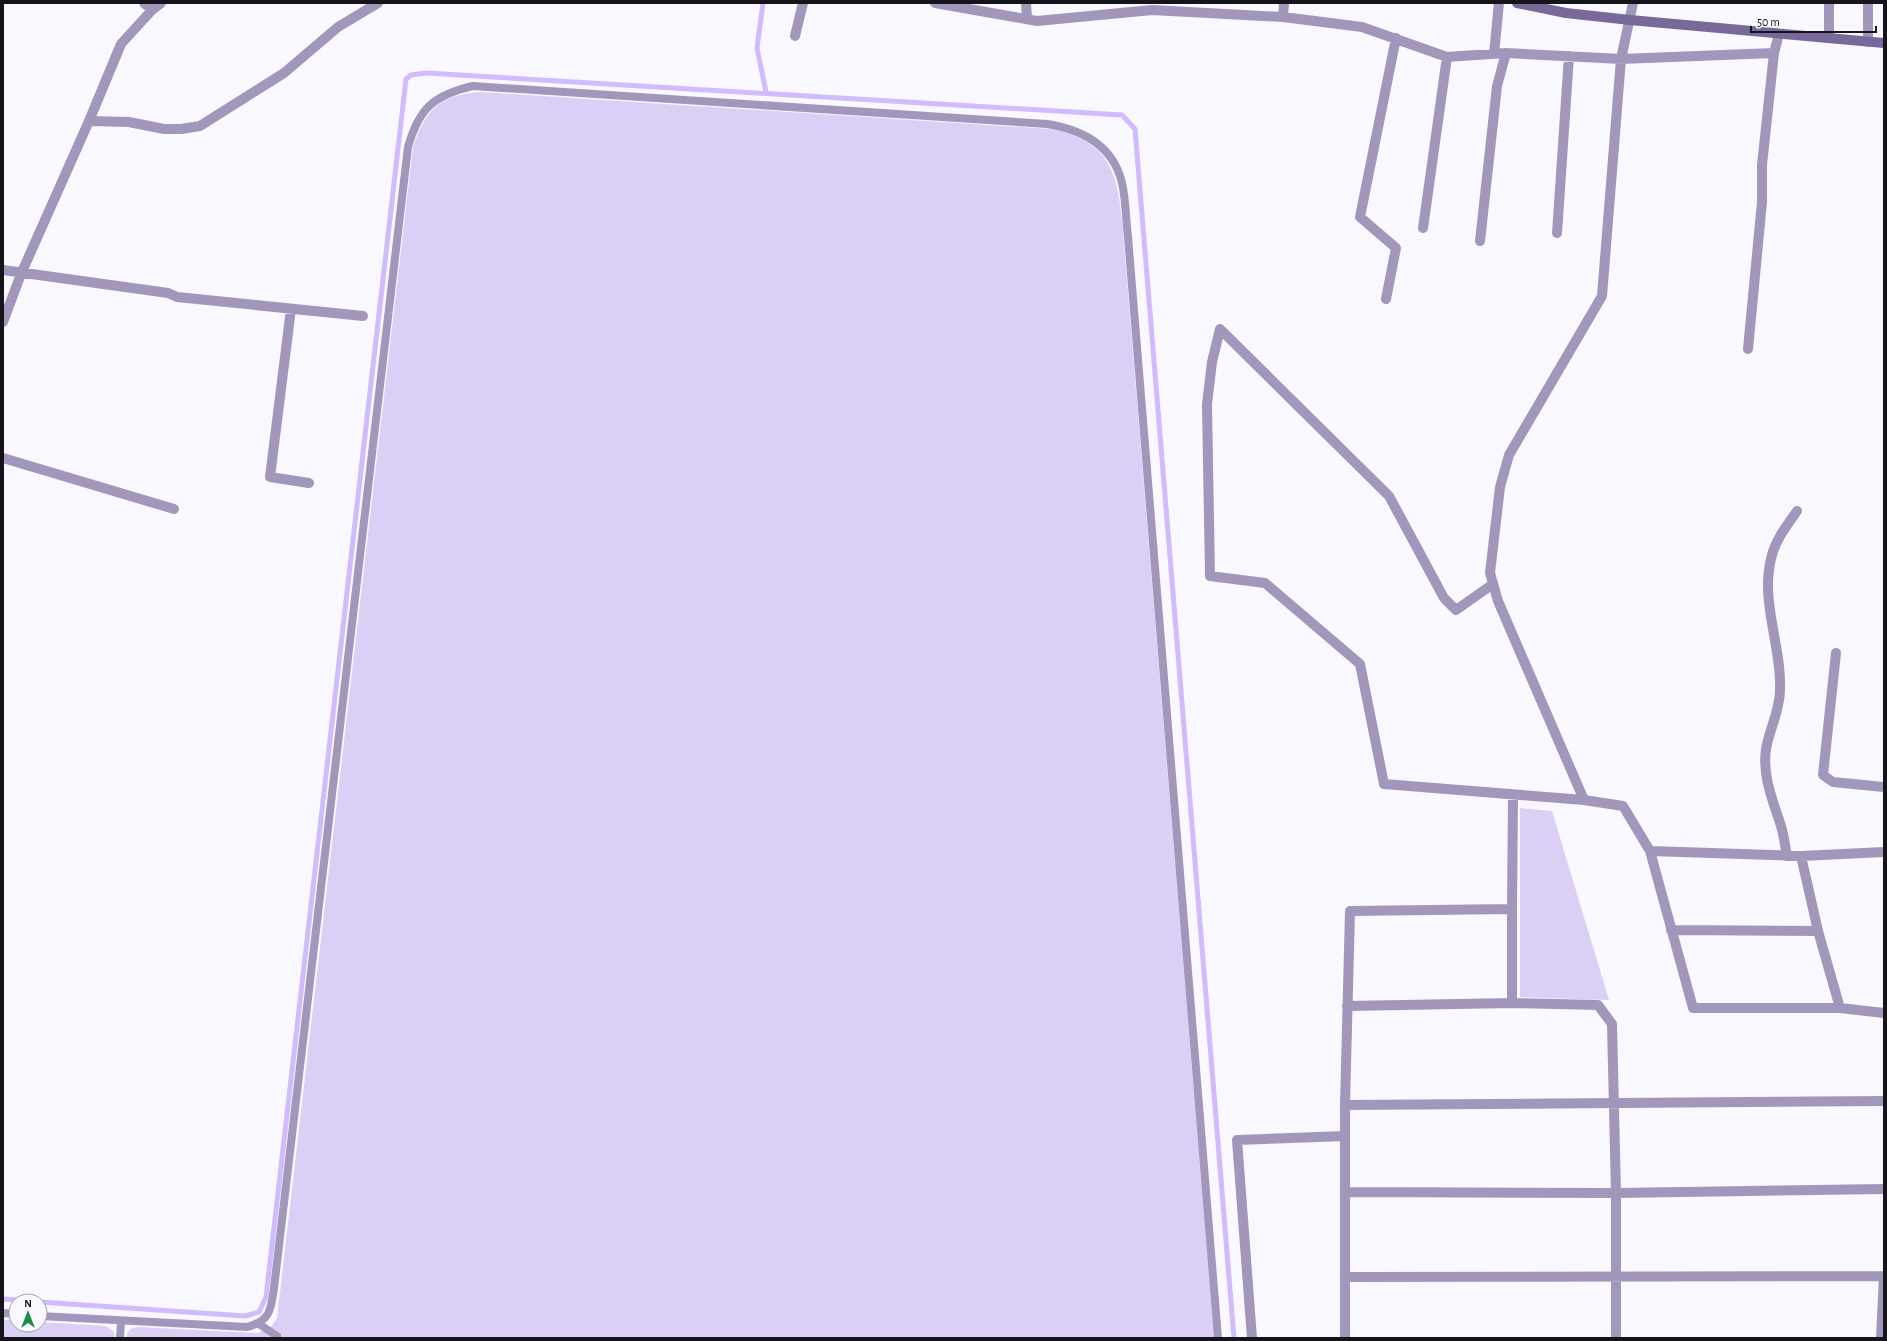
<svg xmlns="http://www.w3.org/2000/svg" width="1887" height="1341" font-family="'Alegreya Sans',sans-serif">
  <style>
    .green { fill: #dccff6 }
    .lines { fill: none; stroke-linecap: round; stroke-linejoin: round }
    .stream { stroke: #d1bbfc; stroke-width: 5 }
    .lane { stroke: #a297ba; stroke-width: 8 }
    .street { stroke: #a297ba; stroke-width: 10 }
    .secondary { stroke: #79689a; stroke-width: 10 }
  </style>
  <rect width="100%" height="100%" fill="#faf8ff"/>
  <path class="green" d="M480 92 1050 129C1105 139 1117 167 1122 219L1214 1338H126C128 1330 130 1328 139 1327L258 1333 271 1327 277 1318 413 147C426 109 440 95 480 92Z
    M1520 808 1552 811 1609 1000 1520 997Z
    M3 1320H16V1325H40V1322L106 1326 114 1332 115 1338H3Z"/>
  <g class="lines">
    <path class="stream" d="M763 3 757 48 766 92
      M3 1299 31 1301
      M40 1302 245 1316 259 1312 266 1297 406 79 411 75 426 73 1122 115 1135 129 1234 1338"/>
    <path class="lane" d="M3 1313 16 1314
      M40 1316 247 1327C270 1321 271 1310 274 1288L408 147C419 108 434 95 473 86L1047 124C1085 130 1116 148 1123 188 1126 204 1126 221 1128 237L1218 1338
      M259 1324 277 1336
      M120 1338 121 1321"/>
    <path class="street" d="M144 3 152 10
      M935 3 1037 21 1152 10 1283 17 1362 27 1447 57 1506 53 1621 59 1774 53
      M1026 3 1027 19
      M1283 17 1284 3
      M795 36 803 3
      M1829 38V3
      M1868 42V3
      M1494 54 1499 3
      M89 121 129 122 164 129H181L200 126 284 73 338 27 378 3
      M1423 228 1447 57
      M1557 233 1569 56
      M1480 241 1497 86 1506 53
      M3 270 168 293 177 297 363 316
      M1386 299 1396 248 1360 217 1396 38
      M291 309 270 477 309 483
      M3 322 21 274 89 121 121 44 152 10 161 3
      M1220 329 1212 362 1207 404 1210 576 1265 583 1360 664 1384 784 1584 800 1623 806 1650 851 1693 1008H1840L1884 1013
      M1220 329 1389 496 1444 598 1456 610 1493 584
      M1748 349 1762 202V165L1774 53 1779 34
      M3 458 174 509
      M1836 653 1823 775 1833 782 1884 787
      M1584 800 1498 601 1490 573 1500 487 1509 455 1602 296 1621 59 1633 3
      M1650 851 1801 856 1884 852
      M1787 856C1785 846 1784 836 1781 826 1773 801 1762 776 1766 749 1769 730 1780 711 1780 690 1782 646 1759 600 1772 555 1776 539 1788 524 1797 511
      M1801 856 1818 931 1840 1008
      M1671 930 1818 931
      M1512 1003V909
      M1347 1006 1512 1003 1598 1005 1612 1024 1616 1193V1338
      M1345 1105 1884 1101
      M1346 1192 1616 1193 1884 1189
      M1346 1277 1884 1276
      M1252 1338 1237 1140 1345 1136
      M1345 1338V1105L1350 911 1512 909 1513 795
      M1881 1338 1884 1276"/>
    <path class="secondary" d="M1517 3 1566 13 1630 20 1884 43"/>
  </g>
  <rect width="1887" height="1341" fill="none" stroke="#16141b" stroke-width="8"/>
  <g transform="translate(28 1313)"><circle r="19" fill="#faf8ff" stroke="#9f9da4"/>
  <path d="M0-3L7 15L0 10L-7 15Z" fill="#1d8c44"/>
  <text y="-6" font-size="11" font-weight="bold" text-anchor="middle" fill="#16141b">N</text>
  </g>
  <path d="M1751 26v6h125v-6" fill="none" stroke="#16141b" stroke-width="2"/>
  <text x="1757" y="26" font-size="12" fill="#16141b" stroke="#faf8ff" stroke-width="3" paint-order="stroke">50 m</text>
</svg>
